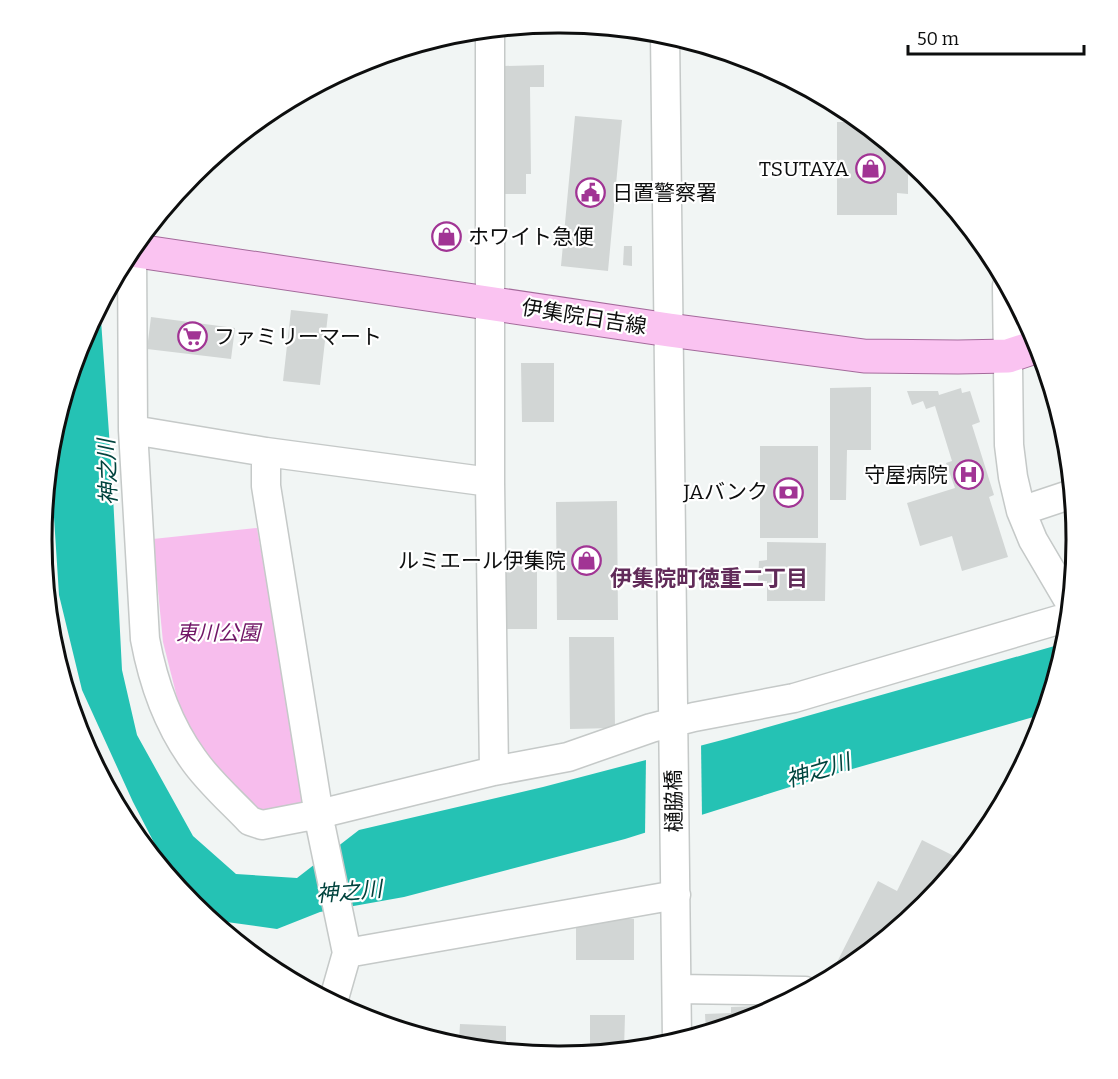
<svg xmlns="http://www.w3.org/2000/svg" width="1118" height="1079" font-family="Bitter,'Noto Sans JP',serif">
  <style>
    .green { fill: #f7bded }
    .water { fill: #25c2b4 }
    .pier { fill: #f1f5f4 }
    .building { fill: #d2d6d5 }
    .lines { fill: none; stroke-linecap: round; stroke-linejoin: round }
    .minor-casing { stroke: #c5c9c8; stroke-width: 31 }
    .major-casing { stroke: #a46a9b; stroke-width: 35 }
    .minor { stroke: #fff; stroke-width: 28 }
    .major { stroke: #fac3f1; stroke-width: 33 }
    .labels { text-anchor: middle; stroke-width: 4.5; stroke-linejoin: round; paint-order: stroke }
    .poi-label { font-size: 21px; fill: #0d0e0e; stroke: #fff; text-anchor: end }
    .street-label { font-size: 21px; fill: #0d0e0e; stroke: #fff }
    .park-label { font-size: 21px; font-style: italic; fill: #701566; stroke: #fff }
    .water-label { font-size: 22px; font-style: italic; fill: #00433d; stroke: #fff }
    .neighbourhood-label { font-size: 22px; font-weight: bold; fill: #612b59; stroke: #fff }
    .rim { fill: none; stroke: #0d0e0e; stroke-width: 3 }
  </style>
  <rect width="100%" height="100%" fill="#f1f5f4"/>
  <path class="green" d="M257 528 306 809 256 813 185 729 163 642 153 539Z"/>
  <path class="water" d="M100 306 112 476 122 670 137 735 193 836 236 874 297 878 359 830 543 787 726 739 1065 643 1044 714 793 786 625 839 404 897 320 912 277 929 212 920 193 905 175 883 133 802 82 690 59 595 50 455 52 438 81 341Z"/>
  <path class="pier" d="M701 742 702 818 645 836 646 757Z"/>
  <path class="building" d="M544 65V87H530L531 174H526V194H504L503 66Z
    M575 116 622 120 608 271 561 266Z
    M837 122H861L908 161V194L897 193V215H837Z
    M624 246H632V266L623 265Z
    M291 310 328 314 320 385 283 381Z
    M151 317 235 328 231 359 147 349Z
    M521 363H554V422H522Z
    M871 387V450H847L846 500H830V388Z
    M961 388 962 393 970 391 980 422 972 425 994 495 989 497 1008 557 962 571 952 536 920 546 907 503 955 488 946 463 952 461 935 406 926 409 923 401 912 405 907 391H938L939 395Z
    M1057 407 1062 425 1058 426 1052 409Z
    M760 446H818V538H760Z
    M617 501 618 620H557L556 502Z
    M767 542 826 543 825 601H767V581H758L759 561 767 560Z
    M504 565H537V629H505Z
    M569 637H614L615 728 570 729Z
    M922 840 956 857 962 846 970 850 924 905 846 970 829 978 878 881 897 891Z
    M576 919H634V960H576Z
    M758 1006V1016L757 1017 706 1033 705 1014 731 1013V1007Z
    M590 1015H625L624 1050 590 1053Z
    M460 1024 506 1026V1051L458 1046 446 1043 450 1042 451 1039 459 1040Z"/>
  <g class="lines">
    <defs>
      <path id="minor" d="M490 29V482L494 771
        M665 34 677 1041
        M132 249 133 430 145 639C153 682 167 723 193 759 208 781 231 801 250 821L262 825 319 814 494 771 568 757 651 728 694 717 794 698 1058 620 1068 619
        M1007 286 1009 445 1013 477 1021 511 1033 540 1070 603
        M133 430 266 452 490 482
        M266 452V486L321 828 347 953 333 1002
        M1021 511 1072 494
        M347 953 676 895
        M677 989 805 991"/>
      <path id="major" d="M131 250 669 330 864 356 958 357 1008 356 1038 346"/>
    </defs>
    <use href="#minor" class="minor-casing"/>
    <use href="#major" class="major-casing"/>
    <use href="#minor" class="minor"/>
    <use href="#major" class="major"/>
  </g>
  <defs>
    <symbol id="shop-ring" viewBox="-11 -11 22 22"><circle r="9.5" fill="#fff" stroke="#a13494" stroke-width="1.5"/><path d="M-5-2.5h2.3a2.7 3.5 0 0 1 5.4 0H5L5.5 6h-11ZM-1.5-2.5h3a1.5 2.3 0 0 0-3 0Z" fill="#a13494"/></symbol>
    <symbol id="civic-ring" viewBox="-11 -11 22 22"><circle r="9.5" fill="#fff" stroke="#a13494" stroke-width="1.5"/><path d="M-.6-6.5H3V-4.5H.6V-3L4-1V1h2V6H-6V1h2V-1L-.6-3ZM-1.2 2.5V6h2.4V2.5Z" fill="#a13494"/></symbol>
    <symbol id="supermarket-ring" viewBox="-11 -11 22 22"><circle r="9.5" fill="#fff" stroke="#a13494" stroke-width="1.5"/><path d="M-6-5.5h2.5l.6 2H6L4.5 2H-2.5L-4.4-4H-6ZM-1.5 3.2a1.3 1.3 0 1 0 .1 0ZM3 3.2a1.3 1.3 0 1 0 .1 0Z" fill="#a13494"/></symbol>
    <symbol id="hospital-ring" viewBox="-11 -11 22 22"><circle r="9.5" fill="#fff" stroke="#a13494" stroke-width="1.5"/><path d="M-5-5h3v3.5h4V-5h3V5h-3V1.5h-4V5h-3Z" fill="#a13494"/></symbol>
    <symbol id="bank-ring" viewBox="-11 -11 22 22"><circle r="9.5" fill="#fff" stroke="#a13494" stroke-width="1.5"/><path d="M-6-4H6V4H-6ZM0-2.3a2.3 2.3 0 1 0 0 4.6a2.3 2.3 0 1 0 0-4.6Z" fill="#a13494"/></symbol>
  </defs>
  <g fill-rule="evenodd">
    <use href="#shop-ring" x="854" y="152" width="33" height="33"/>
    <use href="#civic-ring" x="574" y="176" width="33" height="33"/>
    <use href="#shop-ring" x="430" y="220" width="33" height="33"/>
    <use href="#supermarket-ring" x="176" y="320" width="33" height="33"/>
    <use href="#hospital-ring" x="952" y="458" width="33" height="33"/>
    <use href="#bank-ring" x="772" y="476" width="33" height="33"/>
    <use href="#shop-ring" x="570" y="544" width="33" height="33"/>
  </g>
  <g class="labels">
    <g class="poi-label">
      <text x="849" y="176">TSUTAYA</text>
      <text x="612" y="200" text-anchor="start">日置警察署</text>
      <text x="468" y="244" text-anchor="start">ホワイト急便</text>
      <text x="214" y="344" text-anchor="start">ファミリーマート</text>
      <text x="948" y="482">守屋病院</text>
      <text x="768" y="499">JAバンク</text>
      <text x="566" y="568">ルミエール伊集院</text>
    </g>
    <g class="street-label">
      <text transform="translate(584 317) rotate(9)" y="7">伊集院日吉線</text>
      <text transform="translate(674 801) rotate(-91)" y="7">樋脇橋</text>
    </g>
    <g class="park-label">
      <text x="218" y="640">東川公園</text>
    </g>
    <g class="water-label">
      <text transform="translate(107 472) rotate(-92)" y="8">神之川</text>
      <text transform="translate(818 770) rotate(-17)" y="8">神之川</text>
      <text transform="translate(349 891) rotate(-5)" y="8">神之川</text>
    </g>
    <g class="neighbourhood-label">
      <text x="709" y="586">伊集院町徳重二丁目</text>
    </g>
  </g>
  <path d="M0 0H1118V1079H0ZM558 33H560A506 506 0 0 1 1066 539V540A506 506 0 0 1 560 1046H558A506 506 0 0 1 52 540V539A506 506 0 0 1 558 33Z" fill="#fff" fill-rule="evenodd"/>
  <path class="rim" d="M558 33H560A506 506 0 0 1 1066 539V540A506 506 0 0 1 560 1046H558A506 506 0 0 1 52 540V539A506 506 0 0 1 558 33Z"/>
  <path d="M908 45v9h176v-9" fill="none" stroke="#0d0e0e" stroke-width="3"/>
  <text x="917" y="45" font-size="18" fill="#0d0e0e" stroke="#ffffff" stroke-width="4.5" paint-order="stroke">50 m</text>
</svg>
